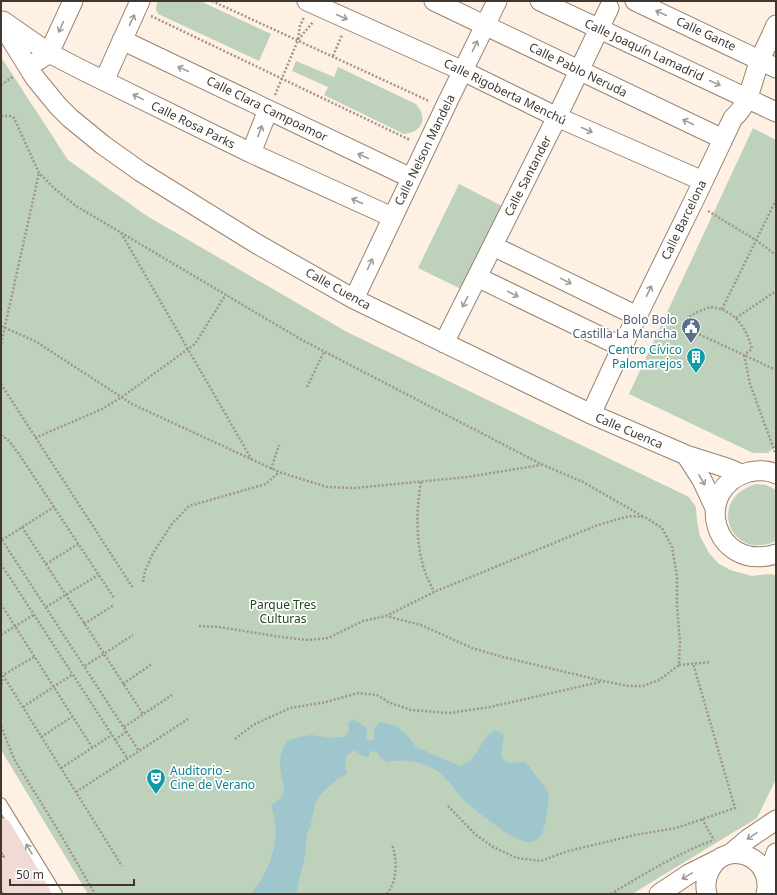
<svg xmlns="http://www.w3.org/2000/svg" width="777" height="895" font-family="'Noto Sans',sans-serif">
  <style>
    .green { fill: #bdd1bb }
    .water { fill: #9ec6cc }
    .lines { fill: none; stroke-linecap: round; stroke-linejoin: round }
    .service-casing { stroke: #998370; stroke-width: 12 }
    .minor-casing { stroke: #998370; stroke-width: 21 }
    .secondary-casing { stroke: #998370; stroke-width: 24 }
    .path { stroke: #a1958b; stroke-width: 2.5; stroke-dasharray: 2 2; stroke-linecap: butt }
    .service { stroke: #fff; stroke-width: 10 }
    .minor { stroke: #fff; stroke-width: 19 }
    .secondary { stroke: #f1d9d6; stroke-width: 22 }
    .oneway { stroke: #a09b97 }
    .labels { text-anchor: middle; stroke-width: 3.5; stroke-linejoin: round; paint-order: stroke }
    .street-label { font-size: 12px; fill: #40372f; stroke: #fff }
    .service-label { font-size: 12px; fill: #4e5e75; stroke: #fff; text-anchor: end }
    .culture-label { font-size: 12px; fill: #0d838f; stroke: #fff; text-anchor: end }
    .park-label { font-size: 12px; fill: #244621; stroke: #fff }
  </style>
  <rect width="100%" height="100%" fill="#fff0e4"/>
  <path class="green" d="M157 1H200L271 34 259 61 158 14 156 10Z
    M1 57 68 160 147 216 347 332 689 497 696 507 697 521 700 536 709 553 718 563 730 570 752 576 768 574 776 575V779L757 818 632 894H88L1 750Z
    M296 61 334 77 338 67 416 104C428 118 423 132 404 134L324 95 328 87 292 71Z
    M753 128 776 140V448L771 450 768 453H753L629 394Z
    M459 184 504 207 463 290 418 268Z
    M756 484 766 485 776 490V541C731 562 705 499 756 484Z"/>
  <path class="water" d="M353 719 367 728 366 740H374V728L380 722 396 726 407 735 416 747 460 766 471 760 488 735 495 730 504 735 501 754 505 762 511 763 525 762C530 766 532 771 536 776 541 783 547 787 549 797 549 801 547 807 547 812 545 823 544 843 528 842 516 840 507 834 498 827 486 819 475 810 464 800 456 792 449 780 440 773 426 762 404 758 387 762L378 755 377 752 370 751 369 757 362 756 355 750 346 756 345 765 347 774 338 778 321 794 315 804 310 827 307 833 305 856 296 894H251C272 868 282 837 271 805 293 792 281 785 280 766 280 757 282 749 287 741L299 737 312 735 331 738 344 737 349 731 348 723Z"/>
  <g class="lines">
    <defs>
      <path id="service" d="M1 803 57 894"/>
      <path id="minor" d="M307 1 463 71 557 117 703 181
        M434 1 723 139
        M540 1 776 112
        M635 1 776 68
        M3 21 49 53 84 71 251 153 392 217
        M1 23 35 78 58 106 70 118 103 145 141 172 257 244 354 299 591 414 686 455 727 468 741 474
        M122 40 411 178
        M39 60 49 53 73 1
        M104 81 140 1
        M251 153 268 110
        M493 246 637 316
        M477 277 622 347
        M354 299 448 101 497 1
        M444 343 557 117 609 8
        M591 414 622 347 698 192 733 118C750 104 752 80 760 60 765 48 771 37 776 25
        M686 455 702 480 715 508
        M776 474C769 470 757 470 749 472 691 488 713 573 776 554
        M730 854 748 839 776 820
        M768 885 773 862 776 853
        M659 894 689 874 717 860
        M707 894C705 886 706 877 710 870 727 837 775 858 766 894"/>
      <path id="secondary" d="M1 829 40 894
        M1 868 17 894"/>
    </defs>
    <use href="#service" class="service-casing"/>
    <use href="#minor" class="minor-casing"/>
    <use href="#secondary" class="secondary-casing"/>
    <path class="path" d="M212 1 429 101
      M151 16 410 140
      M298 39 300 26 304 17
      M333 56 342 35
      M1 85 14 76
      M275 95 298 40 313 22
      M1 116H10L14 118 39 173 56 190 76 206 302 340 541 464 583 482 644 517
      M708 211 756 240 776 255
      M121 233 252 460
      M711 307C735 310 746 327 752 349L744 355 683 327C688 314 699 311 711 307Z
      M722 309 776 200
      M736 318 776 291
      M1 326 35 341 132 404 279 472 327 487 355 488 467 477 541 465
      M1 344 39 173
      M1 384 133 588
      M307 387 324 352
      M1 435 9 441 19 454 114 598
      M35 438 102 409 122 397 195 344 226 294
      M775 452 750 384 744 355 776 370
      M271 469 279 445
      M421 482C416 509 416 539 423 566 426 575 430 584 434 592
      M22 527 143 714
      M2 540 139 751
      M2 540 54 507
      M1 564 127 758
      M46 564 78 544
      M143 582 145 571 153 553 172 524 189 506 266 484 279 472
      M1 604 92 747
      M46 607 98 575
      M84 624 114 605
      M199 626 219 627 281 637 308 640 328 638 363 621 386 616 421 625 472 648 503 657 603 681 628 686H643L659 680 679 665 680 642 677 606V576L672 547 662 528 645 517 629 516 598 525 434 592 386 616
      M1 635 35 614
      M679 665 711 662
      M85 666 133 635
      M1 672 122 866
      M123 684 152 664
      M1 689 3 675 34 657
      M23 707 73 674
      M1 726 14 759 58 830 95 894
      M124 727 172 695
      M41 737 72 717
      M235 739 253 725 290 708 326 702 358 693 377 695 388 702 411 710 449 713 490 707 600 682
      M115 740 127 731
      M61 768 112 735
      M76 792 188 719
      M448 806 475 834 493 847 517 858 541 861 568 851 635 835 676 828 735 808 693 663
      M702 819 714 840
      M387 894C398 880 397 859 392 844
      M611 894C644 874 678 853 714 840"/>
    <use href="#service" class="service"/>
    <use href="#minor" class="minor"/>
    <use href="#secondary" class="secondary"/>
  </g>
  <defs><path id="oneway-shaft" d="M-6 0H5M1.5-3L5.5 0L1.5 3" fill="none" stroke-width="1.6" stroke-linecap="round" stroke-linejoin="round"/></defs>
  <g class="oneway">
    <use href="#oneway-shaft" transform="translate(661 13) rotate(-155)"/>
    <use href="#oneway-shaft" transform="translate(342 17) rotate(24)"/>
    <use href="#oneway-shaft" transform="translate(132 20) rotate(-65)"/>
    <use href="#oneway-shaft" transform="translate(61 27) rotate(114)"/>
    <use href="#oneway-shaft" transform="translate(475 46) rotate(-64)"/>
    <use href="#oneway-shaft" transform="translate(183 69) rotate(-155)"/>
    <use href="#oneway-shaft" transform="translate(715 83) rotate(25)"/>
    <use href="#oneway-shaft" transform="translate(138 97) rotate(-154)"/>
    <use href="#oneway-shaft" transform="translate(688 122) rotate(-155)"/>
    <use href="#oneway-shaft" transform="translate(587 130) rotate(24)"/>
    <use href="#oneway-shaft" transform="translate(260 131) rotate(-69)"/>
    <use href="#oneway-shaft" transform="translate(363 156) rotate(-155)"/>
    <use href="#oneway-shaft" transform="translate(357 201) rotate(-156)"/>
    <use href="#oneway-shaft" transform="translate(370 264) rotate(-65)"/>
    <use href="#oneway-shaft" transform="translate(566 281) rotate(26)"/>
    <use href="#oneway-shaft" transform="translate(649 291) rotate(-64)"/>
    <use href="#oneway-shaft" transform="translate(513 294) rotate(26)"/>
    <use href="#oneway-shaft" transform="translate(465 302) rotate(117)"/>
    <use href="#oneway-shaft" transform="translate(702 480) rotate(59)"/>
    <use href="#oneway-shaft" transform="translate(752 836) rotate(146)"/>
    <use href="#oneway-shaft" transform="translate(29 849) rotate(-121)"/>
    <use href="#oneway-shaft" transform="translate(687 876) rotate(149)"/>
  </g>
  <defs>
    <symbol id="civic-pin" viewBox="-11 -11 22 30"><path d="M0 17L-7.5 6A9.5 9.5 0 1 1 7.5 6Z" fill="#5c6f8a" stroke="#fff"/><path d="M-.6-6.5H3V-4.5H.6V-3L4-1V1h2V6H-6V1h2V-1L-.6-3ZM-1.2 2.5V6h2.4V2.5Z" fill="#fff"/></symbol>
    <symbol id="building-pin" viewBox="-11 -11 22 30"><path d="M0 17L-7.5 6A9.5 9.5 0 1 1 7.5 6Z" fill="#0f9aa8" stroke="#fff"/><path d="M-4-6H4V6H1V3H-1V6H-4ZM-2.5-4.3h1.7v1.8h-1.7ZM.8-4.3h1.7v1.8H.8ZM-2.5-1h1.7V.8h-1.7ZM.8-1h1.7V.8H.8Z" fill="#fff"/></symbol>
    <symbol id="theatre-pin" viewBox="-11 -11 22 30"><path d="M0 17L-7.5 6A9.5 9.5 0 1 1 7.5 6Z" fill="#0f9aa8" stroke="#fff"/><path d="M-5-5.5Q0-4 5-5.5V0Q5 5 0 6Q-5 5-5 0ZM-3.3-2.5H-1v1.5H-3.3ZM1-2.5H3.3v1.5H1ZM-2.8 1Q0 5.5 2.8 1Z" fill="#fff"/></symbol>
  </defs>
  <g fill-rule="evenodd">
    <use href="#civic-pin" x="680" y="316" width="22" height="30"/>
    <use href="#building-pin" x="685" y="346" width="22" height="30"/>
    <use href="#theatre-pin" x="145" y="767" width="22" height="30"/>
  </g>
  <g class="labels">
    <g class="street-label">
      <text transform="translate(706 34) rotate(25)" y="4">Calle Gante</text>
      <text transform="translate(644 50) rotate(25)" y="4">Calle Joaquín Lamadrid</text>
      <text transform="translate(578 70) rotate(26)" y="4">Calle Pablo Neruda</text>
      <text transform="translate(505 92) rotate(26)" y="4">Calle Rigoberta Menchú</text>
      <text transform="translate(267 109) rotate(26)" y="4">Calle Clara Campoamor</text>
      <text transform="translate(193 125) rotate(26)" y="4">Calle Rosa Parks</text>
      <text transform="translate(425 150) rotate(-64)" y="4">Calle Nelson Mandela</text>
      <text transform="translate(528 176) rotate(-63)" y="4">Calle Santander</text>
      <text transform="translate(684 220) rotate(-64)" y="4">Calle Barcelona</text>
      <text transform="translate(338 289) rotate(29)" y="4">Calle Cuenca</text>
      <text transform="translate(629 431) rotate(23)" y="4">Calle Cuenca</text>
    </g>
    <g class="service-label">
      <text x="677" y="324">Bolo Bolo<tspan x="677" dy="14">Castilla La Mancha</tspan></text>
    </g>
    <g class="culture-label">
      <text x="682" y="354">Centro Cívico<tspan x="682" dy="14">Palomarejos</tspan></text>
      <text x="170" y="775" text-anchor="start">Auditorio -<tspan x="170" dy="14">Cine de Verano</tspan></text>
    </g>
    <g class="park-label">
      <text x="283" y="609">Parque Tres<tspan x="283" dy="14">Culturas</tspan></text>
    </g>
  </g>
  <rect width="777" height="895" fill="none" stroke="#40372f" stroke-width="4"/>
  <path d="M10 879v6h124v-6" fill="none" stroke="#40372f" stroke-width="2"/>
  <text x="16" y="879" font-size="12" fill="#40372f" stroke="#ffffff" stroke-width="3" paint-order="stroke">50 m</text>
</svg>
